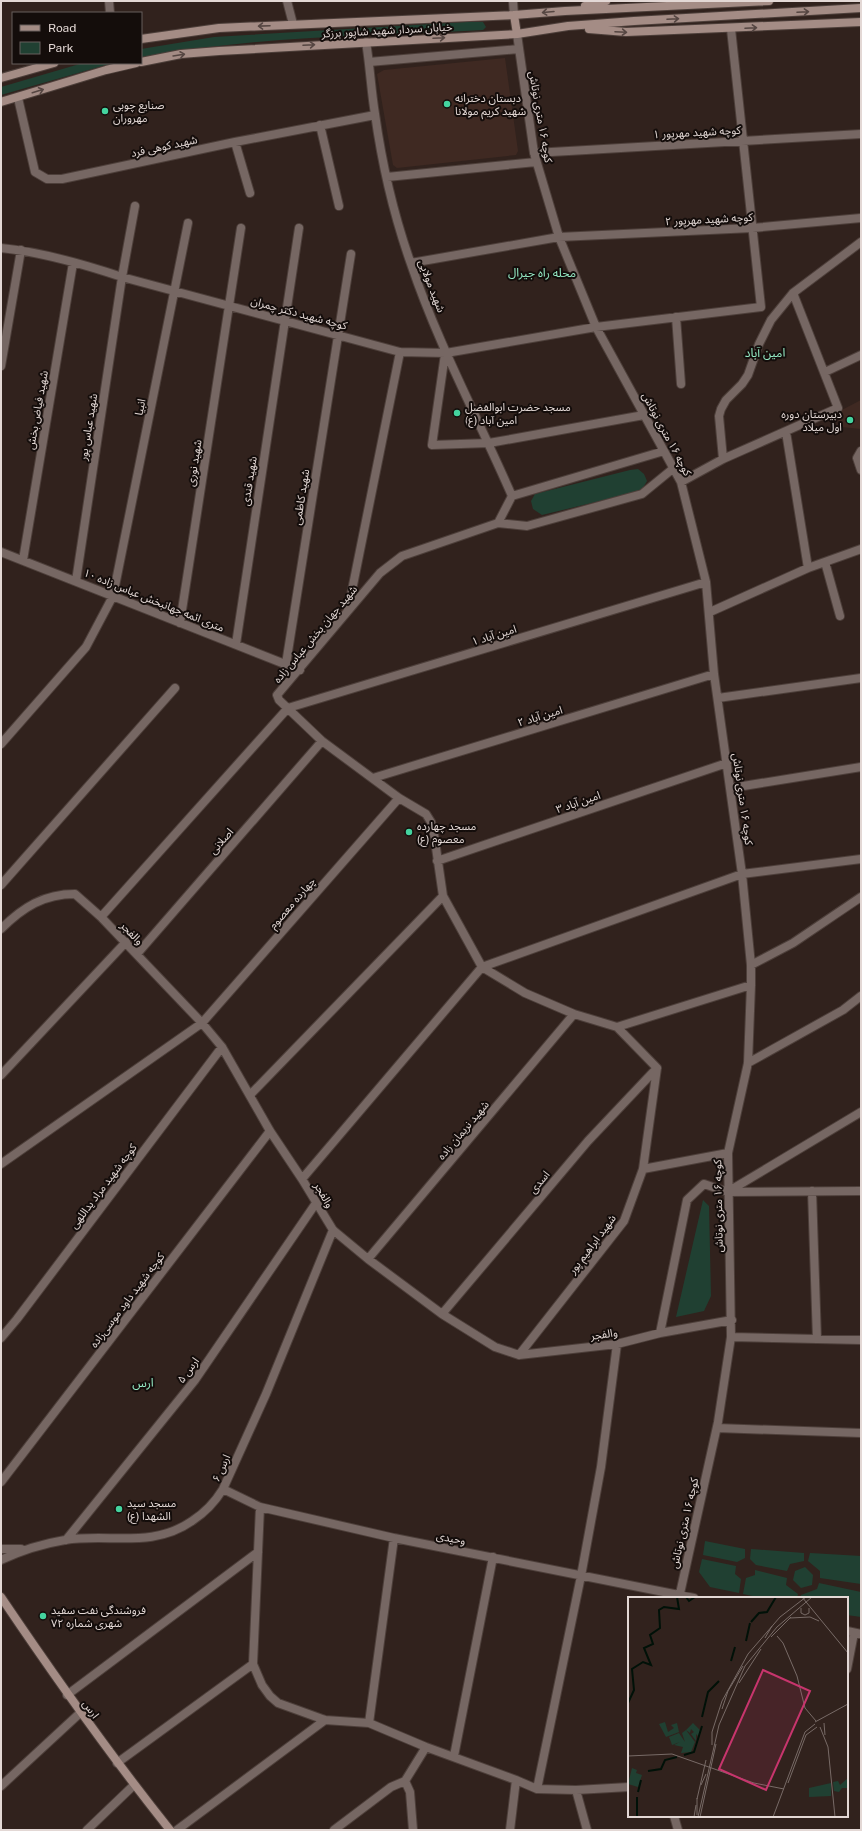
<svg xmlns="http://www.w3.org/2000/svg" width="862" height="1831" font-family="'Public Sans','Noto Sans Arabic',sans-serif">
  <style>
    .built { fill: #3f2922 }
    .green { fill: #204032 }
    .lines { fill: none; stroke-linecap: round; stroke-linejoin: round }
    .minor-casing { stroke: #4d3f3a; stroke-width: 10 }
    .secondary-casing { stroke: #4d3f3a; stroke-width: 10 }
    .minor { stroke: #766763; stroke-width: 8 }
    .secondary { stroke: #a48c85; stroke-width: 8 }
    .oneway { stroke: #554642 }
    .poi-dot { fill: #44d49f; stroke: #140d0b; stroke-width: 1.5 }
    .labels { text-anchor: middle; stroke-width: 4; stroke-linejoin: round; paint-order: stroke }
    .street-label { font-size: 11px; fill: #e3d8d5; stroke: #140d0b }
    .poi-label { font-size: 11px; fill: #e3d8d5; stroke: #140d0b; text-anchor: start }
    .neighbourhood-label { font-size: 12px; fill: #95ebc5; stroke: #140d0b }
    .inset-river { fill: none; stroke: #001108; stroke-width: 2 }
    .inset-road { fill: none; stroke: #786b67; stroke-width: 1 }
    .view { fill: #c7356d; fill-opacity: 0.15; stroke: #c7356d; stroke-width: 2 }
    .inset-edge { fill: none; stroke: #e3d8d5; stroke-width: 2 }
  </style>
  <rect width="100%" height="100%" fill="#31221d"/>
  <path class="built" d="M505 58 518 151 516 155 397 168 393 165 377 74 384 70Z
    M861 400V429L841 427 836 413Z"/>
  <path class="green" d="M466 22H483L486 27 483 30 465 31C357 36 248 37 141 58V49L214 37Z
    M83 63H113L1 95V87Z
    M638 469 644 474 647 481 641 491 542 515 533 509 531 501 535 494 630 470Z
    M703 1200 709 1206 711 1296 704 1311 676 1317Z
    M705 1541 745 1549V1558L737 1562 703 1555Z
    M751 1549 804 1553V1561L790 1564 787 1571 756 1565 750 1559Z
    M810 1553 861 1556V1584L820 1578V1571L808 1561Z
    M702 1559 736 1566 735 1574 741 1579 739 1593 710 1587 699 1572Z
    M805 1567 813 1575 812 1585 801 1588 793 1580 795 1571Z
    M755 1570 787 1578 786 1585 798 1594 797 1598H762L743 1594 746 1578 755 1575Z
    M819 1583 861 1592V1617L847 1615V1598H801V1595L817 1589Z"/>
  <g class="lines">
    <defs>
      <path id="minor" d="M109 1 110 13
        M287 1 293 24
        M513 1 514 15
        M517 34 534 153 559 237 596 327 681 482 706 582 714 674 742 874 751 965V985L748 1063 728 1153 731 1337 718 1422 679 1598
        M366 42C370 66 371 90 375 114 382 164 394 216 411 264 438 344 478 418 512 496L498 523
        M369 62 519 49
        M18 98 35 172 47 179H62L235 142 375 115
        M320 125 339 206
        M235 142 250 193
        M534 153 861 134
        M387 177 536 162
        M1 248C42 252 83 264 122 277L400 352 446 353 596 327 761 307 731 29
        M411 263 559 237 752 228 861 218
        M676 317 681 384
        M445 354 432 445 489 443 644 415
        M1 366 21 250
        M825 372 861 355
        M786 432 808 568
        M861 451 857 458 861 470
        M723 459 719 416 721 409 726 400 742 384 748 375 759 344 771 320 793 293 861 242
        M681 482 723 459 838 408 793 293
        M512 496 664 451
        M1 552 300 670
        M23 560 73 263
        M825 562 840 616
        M76 581 122 277 135 206
        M348 610 400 352
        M710 612 808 568 861 549
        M180 623 241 228
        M236 644 299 228
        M286 664 351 254
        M718 698 861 678
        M1 744 86 647 113 596 188 223
        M373 778 714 674
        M731 788 861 767
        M437 861 727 763
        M1 885 175 688
        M101 917 288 708 706 582
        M1 929C23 907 44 894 75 894L101 917 202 1023 222 1047 270 1131 302 1179 333 1230 368 1259 442 1314 495 1347 519 1355 617 1344 660 1333 732 1320
        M137 954 322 741
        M751 965 793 943 861 897
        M617 1027 751 985
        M748 1063 843 1010 861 996
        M1 1075 126 942
        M250 1095 443 896
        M1 1164 202 1023 399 798
        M643 1169 728 1153
        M302 1179 482 967 742 874 861 859
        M729 1191 861 1112
        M812 1191 817 1339
        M368 1259 574 1014
        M442 1314 588 1141 657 1068
        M660 1333 687 1200 704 1184 728 1192 861 1191
        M731 1337 861 1340
        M1 1338 17 1319 222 1047
        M519 1355 624 1221 643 1169 657 1068 617 1027 574 1014 525 993 482 967 443 896 434 834 431 822 426 814 399 798 322 741 279 700 277 695 380 573 402 556 498 523 527 526 642 494 675 467
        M717 1428 861 1433
        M1 1482 270 1131
        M223 1489 260 1507 394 1538 694 1598
        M260 1507 253 1664 262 1685 270 1696 278 1703 325 1720 369 1723 426 1747 516 1780 537 1789 576 1790 629 1787
        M66 1540 195 1380 316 1203
        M1 1549H21
        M1 1560C22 1550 41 1544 65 1540 109 1533 152 1549 192 1521 206 1512 215 1502 223 1489L266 1394 333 1230
        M847 1631 861 1634
        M847 1669 854 1633
        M67 1695 258 1552
        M369 1723 394 1538
        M454 1756 493 1557
        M117 1763 253 1664
        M405 1781 410 1792 413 1830
        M405 1781 426 1747
        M1 1786 80 1713
        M537 1789 581 1576 601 1467 617 1344
        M576 1790 587 1830
        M674 1816 678 1830
        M87 1830 134 1785
        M177 1830 325 1720
        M334 1830 391 1787 405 1781
        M510 1830 516 1780"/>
      <path id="secondary" d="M585 6 606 1
        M514 15 517 34
        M589 29 626 32 861 22
        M141 39 219 28 514 15 565 11 769 1
        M141 62 181 54 219 51 517 34 568 26 634 21 861 8
        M1 78 54 63
        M1 102 106 70 136 63
        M1 1597C55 1677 110 1755 170 1830"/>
    </defs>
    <use href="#minor" class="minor-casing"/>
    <use href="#secondary" class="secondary-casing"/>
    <use href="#minor" class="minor"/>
    <use href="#secondary" class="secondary"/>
  </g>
  <defs><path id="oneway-shaft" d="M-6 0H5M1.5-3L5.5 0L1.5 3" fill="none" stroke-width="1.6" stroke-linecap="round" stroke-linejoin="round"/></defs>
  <g class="oneway">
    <use href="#oneway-shaft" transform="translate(548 12) rotate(175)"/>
    <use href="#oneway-shaft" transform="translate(803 12) rotate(-3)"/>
    <use href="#oneway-shaft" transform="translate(673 19) rotate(-3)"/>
    <use href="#oneway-shaft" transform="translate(264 26) rotate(178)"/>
    <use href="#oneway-shaft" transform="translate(751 28) rotate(-3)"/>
    <use href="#oneway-shaft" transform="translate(621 32) rotate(3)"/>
    <use href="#oneway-shaft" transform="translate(439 38) rotate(-3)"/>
    <use href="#oneway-shaft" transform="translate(309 45) rotate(-3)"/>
    <use href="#oneway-shaft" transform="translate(179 55) rotate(-9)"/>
    <use href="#oneway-shaft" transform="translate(38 91) rotate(-17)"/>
  </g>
  <g class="poi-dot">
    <circle cx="447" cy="104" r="4"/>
    <circle cx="105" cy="111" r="4"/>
    <circle cx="457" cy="413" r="4"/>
    <circle cx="850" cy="420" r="4"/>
    <circle cx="409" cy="832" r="4"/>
    <circle cx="119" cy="1509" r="4"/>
    <circle cx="43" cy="1616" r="4"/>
  </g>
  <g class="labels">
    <g class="street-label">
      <text transform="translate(387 30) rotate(-3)" y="4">خیابان سردار شهید شاپور برزگر</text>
      <text transform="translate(541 117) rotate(80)" y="4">کوچه ۱۶ متری نوتاش</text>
      <text transform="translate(697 132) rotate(-3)" y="4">کوچه شهید مهرپور ۱</text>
      <text transform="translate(164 146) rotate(-12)" y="4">شهید کوهی فرد</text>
      <text transform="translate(709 219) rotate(-3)" y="4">کوچه شهید مهرپور ۲</text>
      <text transform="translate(432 286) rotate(69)" y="4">شهید مولایی</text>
      <text transform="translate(299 313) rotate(15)" y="4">کوچه شهید دکتر چمران</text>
      <text transform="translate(140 407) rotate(-79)" y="4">انبیا</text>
      <text transform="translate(37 410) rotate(-80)" y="4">شهید فیاض بخش</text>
      <text transform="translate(88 427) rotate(-81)" y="4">شهید عباس پور</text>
      <text transform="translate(667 434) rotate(62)" y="4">کوچه ۱۶ متری نوتاش</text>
      <text transform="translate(194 463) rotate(-81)" y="4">شهید نوری</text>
      <text transform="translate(249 481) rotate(-81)" y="4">شهید قندی</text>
      <text transform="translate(301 497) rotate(-81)" y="4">شهید کاظمی</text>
      <text transform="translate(154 600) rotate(22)" y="4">۱۰ متری ائمه جهانبخش عباس زاده</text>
      <text transform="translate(315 634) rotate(-50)" y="4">شهید جهان بخش عباس زاده</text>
      <text transform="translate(494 635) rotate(-17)" y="4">۱ امین آباد</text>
      <text transform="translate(540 716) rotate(-17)" y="4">۲ امین آباد</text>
      <text transform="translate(743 799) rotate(82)" y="4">کوچه ۱۶ متری نوتاش</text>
      <text transform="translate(578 802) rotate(-19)" y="4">۳ امین آباد</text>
      <text transform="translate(221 841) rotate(-49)" y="4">اصلانی</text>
      <text transform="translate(292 903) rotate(-49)" y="4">چهارده معصوم</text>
      <text transform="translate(132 933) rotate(46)" y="4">والفجر</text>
      <text transform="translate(463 1130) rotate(-50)" y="4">شهید نریمان زاده</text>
      <text transform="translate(539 1182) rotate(-50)" y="4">اسدی</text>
      <text transform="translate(103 1186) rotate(-53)" y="4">کوچه شهید مراد یداللهی</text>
      <text transform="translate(324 1195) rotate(60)" y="4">والفجر</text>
      <text transform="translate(718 1206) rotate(-91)" y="4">کوچه ۱۶ متری نوتاش</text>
      <text transform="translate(592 1244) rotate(-53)" y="4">شهید ابراهیم پور</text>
      <text transform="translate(127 1300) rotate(-53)" y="4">کوچه شهید داود موسی‌زاده</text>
      <text transform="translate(604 1334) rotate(-8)" y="4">والفجر</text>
      <text transform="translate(188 1370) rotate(-54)" y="4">ارس ۵</text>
      <text transform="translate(221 1468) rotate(-66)" y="4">ارس ۶</text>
      <text transform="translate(684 1523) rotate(-77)" y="4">کوچه ۱۶ متری نوتاش</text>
      <text transform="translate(451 1538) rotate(11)" y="4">وحیدی</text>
      <text transform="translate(91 1709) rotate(54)" y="4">ارس</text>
    </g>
    <g class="poi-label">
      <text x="455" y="102">دبستان دخترانه<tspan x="455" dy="13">شهید کریم مولانا</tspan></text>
      <text x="113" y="109">صنایع چوبی<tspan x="113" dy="13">مهروران</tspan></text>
      <text x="465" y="411">مسجد حضرت ابوالفضل<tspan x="465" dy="13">(ع) امین آباد</tspan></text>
      <text x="842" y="418" text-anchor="end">دبیرستان دوره<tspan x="842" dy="13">اول میلاد</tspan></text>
      <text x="417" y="830">مسجد چهارده<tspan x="417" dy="13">معصوم (ع)</tspan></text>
      <text x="127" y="1507">مسجد سید<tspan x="127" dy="13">الشهدا (ع)</tspan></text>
      <text x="51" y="1614">فروشندگی نفت سفید<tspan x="51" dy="13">شهری شماره ۷۲</tspan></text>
    </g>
    <g class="neighbourhood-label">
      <text x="542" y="277">محله راه جیرال</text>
      <text x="765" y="357">امین آباد</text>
      <text x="143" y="1387">ارس</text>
    </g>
  </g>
  <g transform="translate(628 1597)">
    <rect width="220" height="220" fill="#31221d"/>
    <path d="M37 125 40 135 46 131 43 128 49 126 51 135 38 140 31 127ZM65 126 72 133 70 139 68 137V144L63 137 66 135 63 132 62 136 58 133ZM58 133 67 145 63 155 53 156 55 150 46 148 52 145 44 148 43 145 51 141 43 145 41 140 51 136 57 145 54 136ZM4 171 9 173 8 176 14 178 10 190 0 187ZM220 181V191H214L211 195 206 194 205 185 210 184 212 188ZM203 186V199L181 200V191Z" fill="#204032"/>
    <path class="inset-river" d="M58 0 61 4 67 0M123 25 131 16 139 15 148 0M118 44 122 26M103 64 107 50M0 106 6 93 4 72 15 65 23 68 16 51 25 47 22 38 32 31 31 13 36 10 51 12 49 0M74 120 80 95 91 84M56 158 66 155 74 129M20 174 33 172 37 163 49 160M10 195 13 183M9 200V220"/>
    <path class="inset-road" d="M174 0 220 56M173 11V16L177 18 181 16V11M162 21 182 20 191 24M149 39 155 46 169 79 177 111 188 124M143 40 163 20M137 41 144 29M111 86 133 52M94 112 100 94 115 69M187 125 220 107M196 126 197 138M192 130 200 150 207 220M84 148V135L94 104 120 57 152 20 178 0M0 159 44 157 126 186 156 192M160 186 178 138 189 130M73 188 78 177M69 202 78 163M69 218V201M66 220 68 208M70 220 91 128 117 69 149 30 184 0M72 220 88 147M145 220 177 135 187 127"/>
    <path class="view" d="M135 73 182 94 138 193 91 172Z"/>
    <rect width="220" height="220" class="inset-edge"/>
  </g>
  <rect width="862" height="1831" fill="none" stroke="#e3d8d5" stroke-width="4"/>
  <rect x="12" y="12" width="130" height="52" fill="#140d0b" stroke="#675e5c"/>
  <rect x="20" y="25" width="20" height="6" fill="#a48c85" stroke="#675e5c"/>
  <text x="48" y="32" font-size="12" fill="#e3d8d5">Road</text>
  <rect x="20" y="42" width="20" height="12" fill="#204032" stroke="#675e5c"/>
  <text x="48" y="52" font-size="12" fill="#e3d8d5">Park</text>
</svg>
